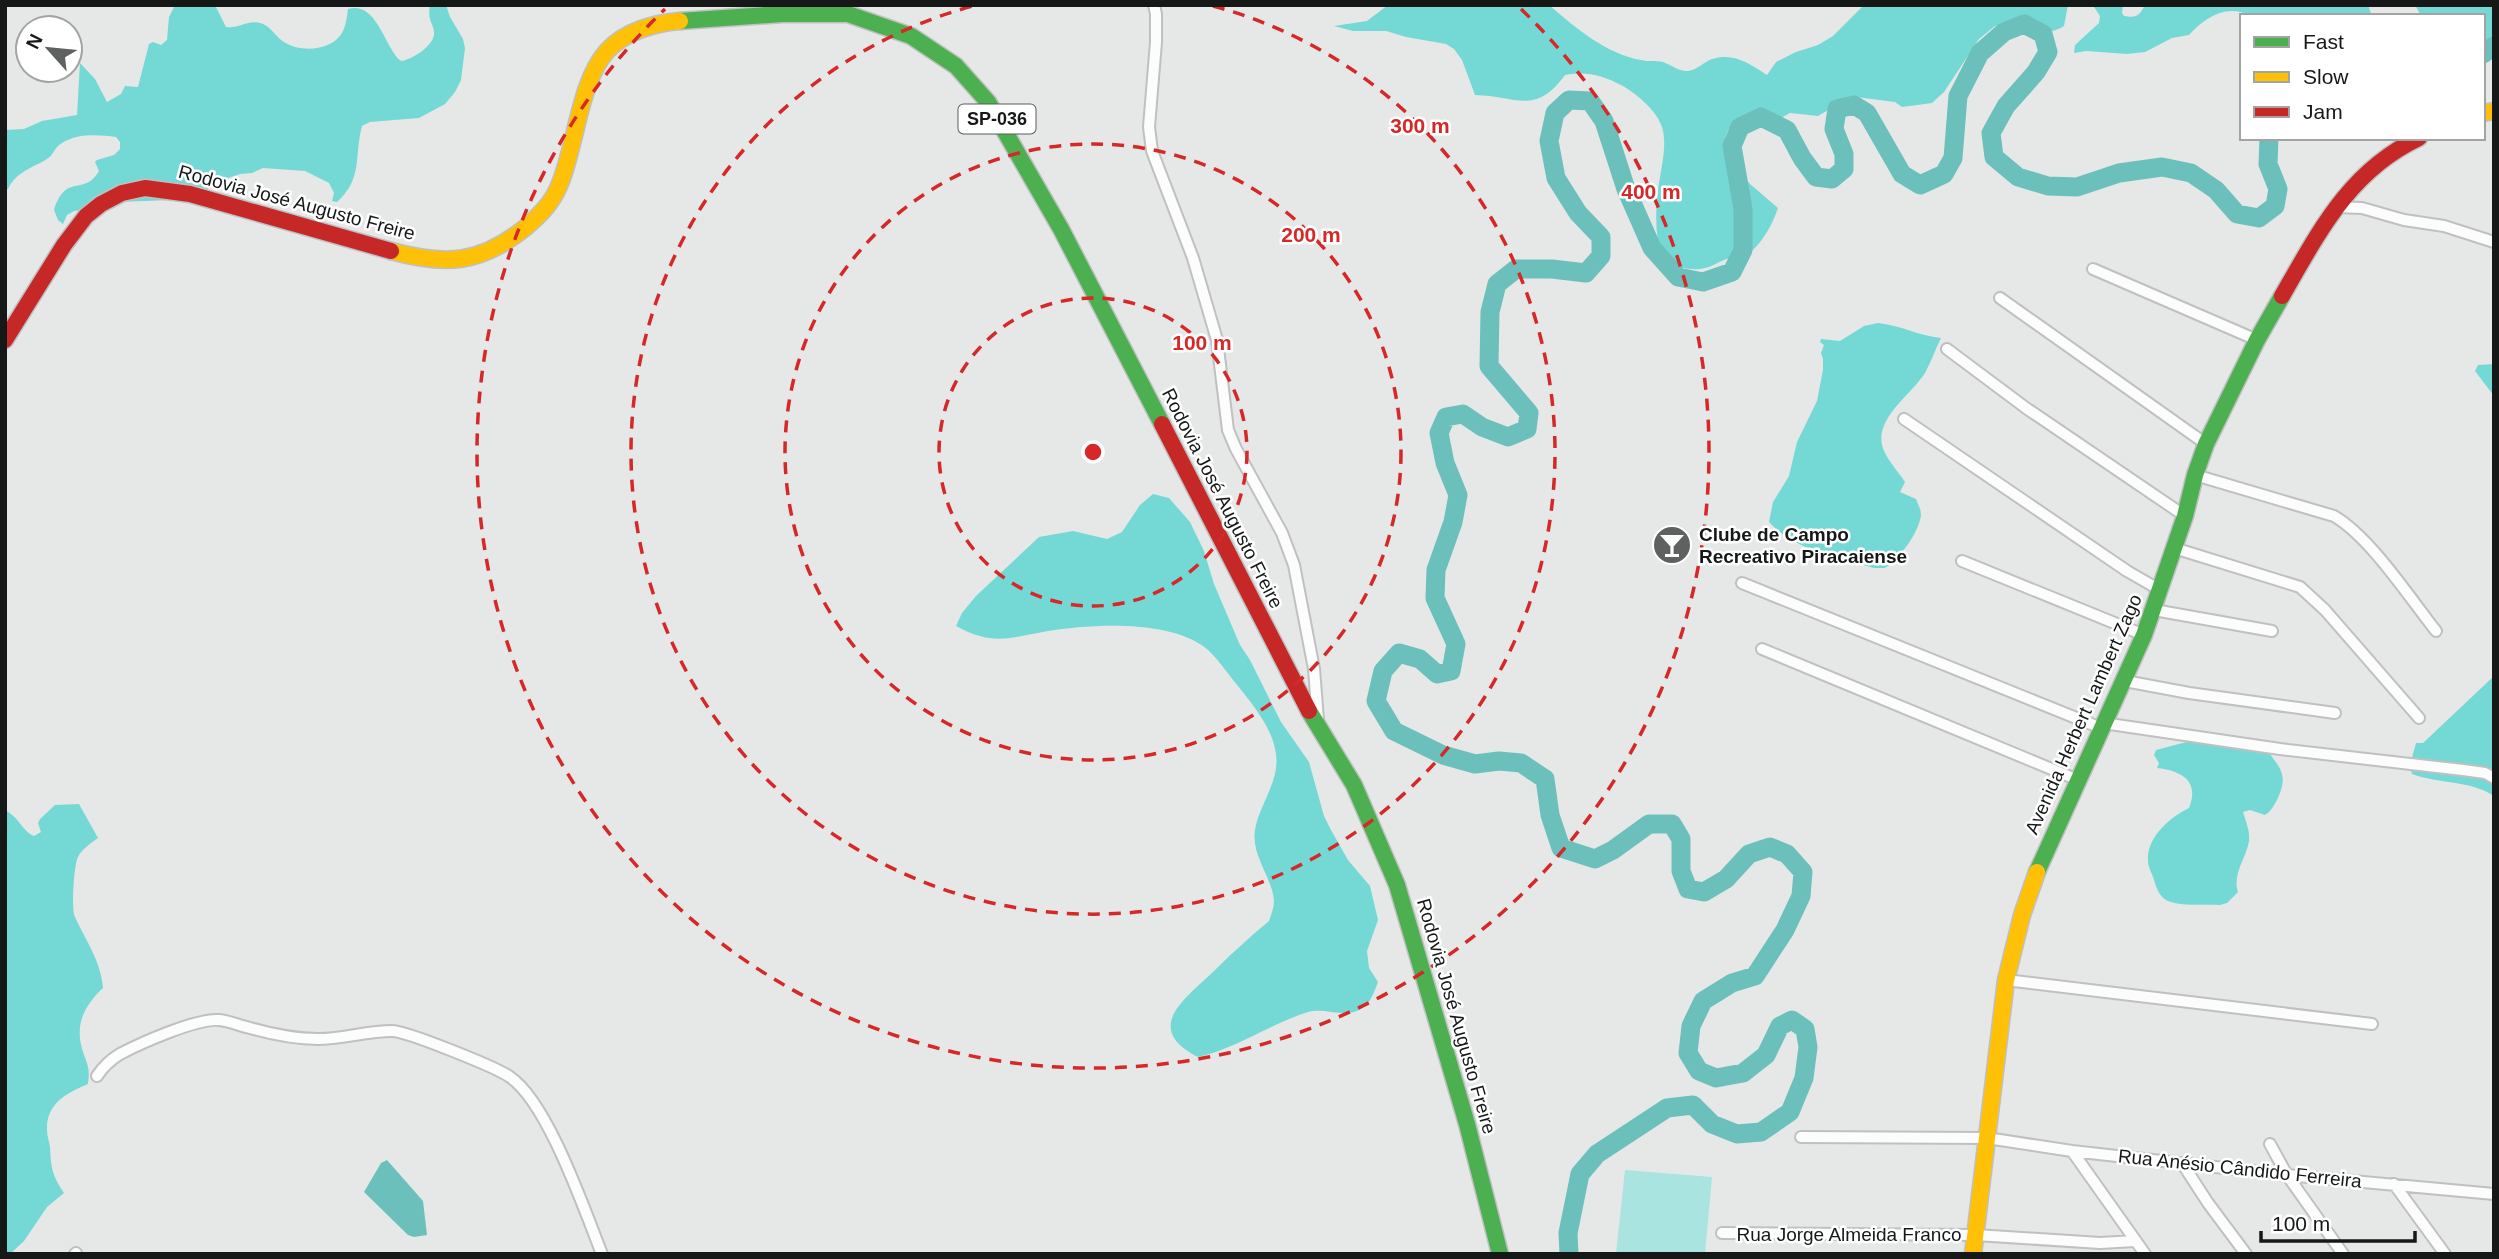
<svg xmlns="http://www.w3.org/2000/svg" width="2499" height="1259" font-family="Helvetica,sans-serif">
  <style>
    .green { fill: #a9e4e0 }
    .forest { fill: #74d9d5 }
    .water { fill: #6cc0bc }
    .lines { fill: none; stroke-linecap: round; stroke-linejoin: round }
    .river { stroke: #6cc0bc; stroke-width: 19 }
    .street-casing { stroke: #bec1c0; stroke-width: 14 }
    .fast-casing { stroke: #bec1c0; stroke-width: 19 }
    .slow-casing { stroke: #bec1c0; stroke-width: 19 }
    .jam-casing { stroke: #bec1c0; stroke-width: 19 }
    .street { stroke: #fbfcfb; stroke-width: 10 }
    .fast { stroke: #4caf50; stroke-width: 16 }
    .slow { stroke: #ffc107; stroke-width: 16 }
    .jam { stroke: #c62828; stroke-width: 16 }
    .ring { fill: none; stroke: #d62828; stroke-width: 3.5; stroke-dasharray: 12 9 }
    .labels { text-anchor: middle; stroke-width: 5; stroke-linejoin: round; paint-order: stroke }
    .shield { fill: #fff; stroke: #5c5d5d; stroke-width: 2 }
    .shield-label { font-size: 18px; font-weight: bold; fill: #161818 }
    .street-label { font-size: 19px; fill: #161818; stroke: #fff }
    .poi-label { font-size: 19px; font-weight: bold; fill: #161818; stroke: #fff; text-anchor: start }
    .centre { fill: #d62828; stroke: #fff; stroke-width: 3.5 }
    .ring-label { font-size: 21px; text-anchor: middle; font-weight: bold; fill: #d62828; stroke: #fff; stroke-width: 5; stroke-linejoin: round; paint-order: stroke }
  </style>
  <rect width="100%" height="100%" fill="#e5e8e7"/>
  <path class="green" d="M1625 1170 1712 1177 1705 1254H1616Z"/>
  <path class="forest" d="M175 5H215L226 27C239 29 250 18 263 24 272 28 276 37 284 42 300 53 334 51 343 31 346 25 347 16 348 9 377 0 385 49 401 61 412 60 435 45 434 33 434 23 427 22 430 5H446L450 17 463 39 465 48 461 80 455 92 445 104 419 118 370 122 362 126C354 156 363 179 337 202L332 201 334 193 329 183 305 171 263 168 252 173 240 174 211 184 208 188 207 196 202 199 116 202 90 209 74 211 67 215 63 224 58 220 54 210C66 172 84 197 99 171L95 162 97 160 114 155 120 149V142L116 137C98 135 79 133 62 143 54 147 54 155 47 159 32 168 16 172 8 189H5V130L24 129 42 121 77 115 80 63 95 79 107 102 121 94 125 86 138 87 149 44 153 42 161 45 167 40 169 17Z
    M1388 5H1549C1576 28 1606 54 1641 60 1648 62 1656 60 1663 62 1671 65 1680 72 1688 71 1697 70 1704 62 1712 59 1734 52 1750 64 1767 75L1776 62 1796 52 1818 45 1833 36 1864 5H2068L2064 26C2043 40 2018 23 1995 26L1979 39 1944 92 1932 103 1902 107 1895 102 1856 97 1840 103 1818 116 1790 113 1776 121 1761 118 1734 123 1728 130 1725 138 1730 160 1750 184 1778 208C1771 228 1761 245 1744 258 1722 255 1718 267 1700 269 1688 270 1677 267 1665 266 1655 242 1655 217 1658 191 1660 171 1668 147 1662 127 1657 111 1636 93 1621 85 1602 75 1586 71 1565 75 1535 116 1517 96 1475 95L1462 60 1454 49 1446 44 1406 37 1386 31H1353L1334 26 1367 21Z
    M2097 5H2123L2122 13 2124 16C2137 18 2139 16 2145 5H2368L2372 16H2251C2227 3 2205 17 2189 35L2172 38 2145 52 2127 54 2086 51 2074 53 2075 45 2099 23 2100 16 2094 7Z
    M2415 5H2494V49L2483 52V16H2421Z
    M1878 323C1900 325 1919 336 1941 338 1935 350 1931 362 1925 373 1911 395 1876 417 1882 445 1885 458 1898 471 1905 482L1900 492 1916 499C1918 504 1921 510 1921 515 1919 533 1899 559 1885 568H1874C1838 557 1796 551 1769 522L1773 502 1789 476 1797 442 1817 401 1823 370V359L1821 353 1824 345 1820 342 1821 339 1840 341 1864 326Z
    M2494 364V396L2475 371 2478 365Z
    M1153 494 1169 498 1190 522 1204 551 1214 584 1240 645 1250 660 1281 722 1309 762 1324 816 1331 830 1348 860 1370 886 1378 920 1367 951 1369 968 1378 982C1374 992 1371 1003 1361 1009 1344 1019 1325 1007 1308 1012 1270 1024 1237 1048 1198 1057 1140 1027 1188 997 1216 969 1233 952 1250 937 1269 921 1271 915 1274 908 1274 901 1272 876 1251 856 1255 830 1259 805 1280 781 1276 754 1273 729 1253 705 1238 686 1228 674 1219 660 1207 649 1171 619 1091 624 1048 631 1008 638 993 646 956 626L962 613 976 596 1039 537 1073 531 1107 539 1122 532 1140 505Z
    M2494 676V796C2470 780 2439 784 2412 774L2410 765 2416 743H2423Z
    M2198 739 2206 740 2218 746 2231 742 2266 749C2282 770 2289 776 2276 802 2272 808 2271 811 2265 815L2250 810 2243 812C2246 822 2250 831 2249 841 2246 859 2232 874 2238 892L2227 903 2220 905C2204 904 2180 907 2166 900 2158 895 2156 886 2153 877 2151 872 2148 866 2148 861 2146 838 2170 817 2189 808 2200 780 2181 771 2157 768L2159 763 2154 755 2156 750Z
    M79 804 98 838C91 843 82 849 78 857 74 864 71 910 75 917 86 941 101 961 103 988 84 1006 74 1025 83 1052 88 1066 90 1068 88 1084 66 1093 46 1104 47 1130 47 1136 49 1141 50 1147 51 1168 52 1175 64 1193L47 1207 24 1241 10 1254H5V810C20 818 22 831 34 836L41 832 38 823 40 819 55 805Z"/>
  <path class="water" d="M387 1160 423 1201 427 1235 414 1237 408 1235 364 1192 381 1163Z"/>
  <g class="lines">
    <path class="river" d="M2483 54 2494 46
      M1569 1254 1568 1233 1580 1174 1597 1154 1667 1108 1693 1105 1712 1124 1737 1134 1761 1132 1790 1112 1804 1078 1808 1047 1805 1029 1792 1020 1780 1026 1766 1055 1743 1073 1716 1078 1699 1071 1688 1053 1691 1026 1703 1001 1732 983 1755 976 1785 930 1801 896 1803 872 1787 854 1770 847 1749 854 1726 879 1704 892 1688 889 1681 871V839L1672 824H1649L1613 850 1595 859 1561 848 1550 815 1545 779 1521 763 1499 761 1475 764 1443 755 1394 731 1376 701 1383 671 1399 653 1420 659 1437 674 1451 671 1456 644 1435 598 1436 570 1453 522 1458 495 1445 463 1439 433 1446 417 1463 414 1482 427 1508 437 1527 429 1529 413 1489 366 1490 312 1497 284 1516 269H1552L1586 273 1601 256V237L1578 213 1556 178 1549 141 1555 113 1569 100 1590 101 1604 121 1626 189 1652 248 1678 277 1703 282 1732 272 1743 250V209L1732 146 1740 127 1761 117 1787 130 1802 158 1816 177 1832 179 1844 169V154L1834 129 1837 109 1854 105 1867 113 1902 174 1920 185 1944 174 1953 158 1958 96 1980 53 2004 32 2024 24 2043 34 2048 52 2036 72 2006 106 1991 133 1994 157 2018 177 2048 186 2077 187 2119 173 2162 167 2191 173 2216 190 2237 214 2259 218 2275 206 2278 189 2268 164 2269 138"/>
    <defs>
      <path id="street" d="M1154 5 1156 14V42L1149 127 1152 151 1193 258 1217 340 1228 430 1236 449 1282 533 1294 565 1314 669 1318 720
        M2335 207 2362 208 2404 220 2444 226 2494 242
        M2093 269 2257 340
        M2000 298 2206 444
        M1947 349 2026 408 2185 516
        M1904 419 2127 571 2160 590
        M2195 475 2334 516C2370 537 2409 597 2436 631
        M2174 548 2300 587 2325 610 2419 718
        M1962 561 2144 635
        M1742 583 2101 728
        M2154 610 2272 631
        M1762 649 2078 780
        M2125 681 2189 693 2335 713
        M2103 723 2280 749 2463 770 2485 773 2494 778
        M2006 980 2372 1024
        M97 1076C103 1067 110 1060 120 1054 141 1043 197 1018 219 1020 230 1021 240 1026 250 1028 271 1034 296 1039 318 1039 342 1039 367 1031 392 1031 406 1031 496 1067 510 1077 548 1103 584 1209 602 1254
        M1801 1137 1987 1138 2072 1151 2287 1175 2494 1194
        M2270 1144 2287 1175 2343 1254
        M2072 1151 2145 1254
        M2182 1163 2208 1203 2246 1254
        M2394 1184 2445 1254
        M1722 1233 1976 1235 2100 1243 2135 1241
        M75 1254 76 1253"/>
      <path id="fast" d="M680 21 782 14H848L911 36 956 66 988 102 1061 229 1162 424
        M1309 711 1354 785 1397 885 1467 1124 1500 1254
        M2037 872 2144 635 2185 516 2195 475 2206 444 2257 340 2282 296"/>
      <path id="slow" d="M2483 113 2494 111
        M391 251C446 266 481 264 526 227 540 215 552 203 559 186 576 147 579 82 607 51 625 31 655 23 680 21
        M1973 1254 2006 980 2022 915 2037 872"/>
      <path id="jam" d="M2282 296C2319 232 2349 171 2419 138
        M5 340 64 245 86 216 101 204 122 193 145 188 190 194 391 251
        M1162 424 1309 711"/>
    </defs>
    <use href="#street" class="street-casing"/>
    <use href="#fast" class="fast-casing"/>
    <use href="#slow" class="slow-casing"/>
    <use href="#jam" class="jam-casing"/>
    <use href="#street" class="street"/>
    <use href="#fast" class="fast"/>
    <use href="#slow" class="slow"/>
    <use href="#jam" class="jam"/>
  </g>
  <g class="ring">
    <circle cx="1093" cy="452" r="154"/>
    <circle cx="1093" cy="452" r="308"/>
    <path d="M1213 6A462 462 0 1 1 973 6"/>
    <path d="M1521 9A616 616 0 1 1 665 9"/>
  </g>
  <defs>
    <symbol id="bar-disc" viewBox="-11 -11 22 22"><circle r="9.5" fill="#5e6160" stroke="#fff"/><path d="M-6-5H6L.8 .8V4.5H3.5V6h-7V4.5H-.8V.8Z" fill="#fff"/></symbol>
  </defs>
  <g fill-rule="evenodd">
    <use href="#bar-disc" x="1650" y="523" width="44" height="44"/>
  </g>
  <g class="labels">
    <rect class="shield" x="958.5" y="104.5" width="77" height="29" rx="5"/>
    <g class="shield-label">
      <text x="997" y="125">SP-036</text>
    </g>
    <g class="street-label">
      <text transform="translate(297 202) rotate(15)" y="7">Rodovia José Augusto Freire</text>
      <text transform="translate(1223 498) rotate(63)" y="7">Rodovia José Augusto Freire</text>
      <text transform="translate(2083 714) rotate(-66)" y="7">Avenida Herbert Lambert Zago</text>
      <text transform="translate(1457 1016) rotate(74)" y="7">Rodovia José Augusto Freire</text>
      <text transform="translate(2240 1168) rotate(6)" y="7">Rua Anésio Cândido Ferreira</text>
      <text x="1849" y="1241">Rua Jorge Almeida Franco</text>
    </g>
    <g class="poi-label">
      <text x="1699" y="541">Clube de Campo<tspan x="1699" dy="22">Recreativo Piracaiense</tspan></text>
    </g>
  </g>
  <circle cx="1093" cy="452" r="10" class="centre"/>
  <g class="ring-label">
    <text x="1420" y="133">300 m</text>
    <text x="1651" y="199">400 m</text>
    <text x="1311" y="242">200 m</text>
    <text x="1202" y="350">100 m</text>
  </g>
  <rect width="2499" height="1259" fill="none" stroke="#161818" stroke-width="14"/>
  <rect x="2240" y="14" width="245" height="126" fill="#ffffff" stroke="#a2a3a3" stroke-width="2"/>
  <rect x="2254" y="37" width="35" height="10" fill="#4caf50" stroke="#a2a3a3" stroke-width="2"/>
  <text x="2303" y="49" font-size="21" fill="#161818">Fast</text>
  <rect x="2254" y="72" width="35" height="10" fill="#ffc107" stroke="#a2a3a3" stroke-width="2"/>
  <text x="2303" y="84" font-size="21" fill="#161818">Slow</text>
  <rect x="2254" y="107" width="35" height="10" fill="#c62828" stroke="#a2a3a3" stroke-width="2"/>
  <text x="2303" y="119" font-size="21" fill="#161818">Jam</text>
  <g transform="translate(49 49) rotate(297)"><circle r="33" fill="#ffffff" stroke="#a2a3a3" stroke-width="2"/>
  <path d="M0-5L12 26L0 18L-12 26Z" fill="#5e6160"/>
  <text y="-10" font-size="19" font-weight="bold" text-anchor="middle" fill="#161818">N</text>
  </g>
  <path d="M2261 1231v10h154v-10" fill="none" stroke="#161818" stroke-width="3.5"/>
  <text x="2272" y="1231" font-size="21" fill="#161818" stroke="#ffffff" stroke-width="5" paint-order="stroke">100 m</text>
</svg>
